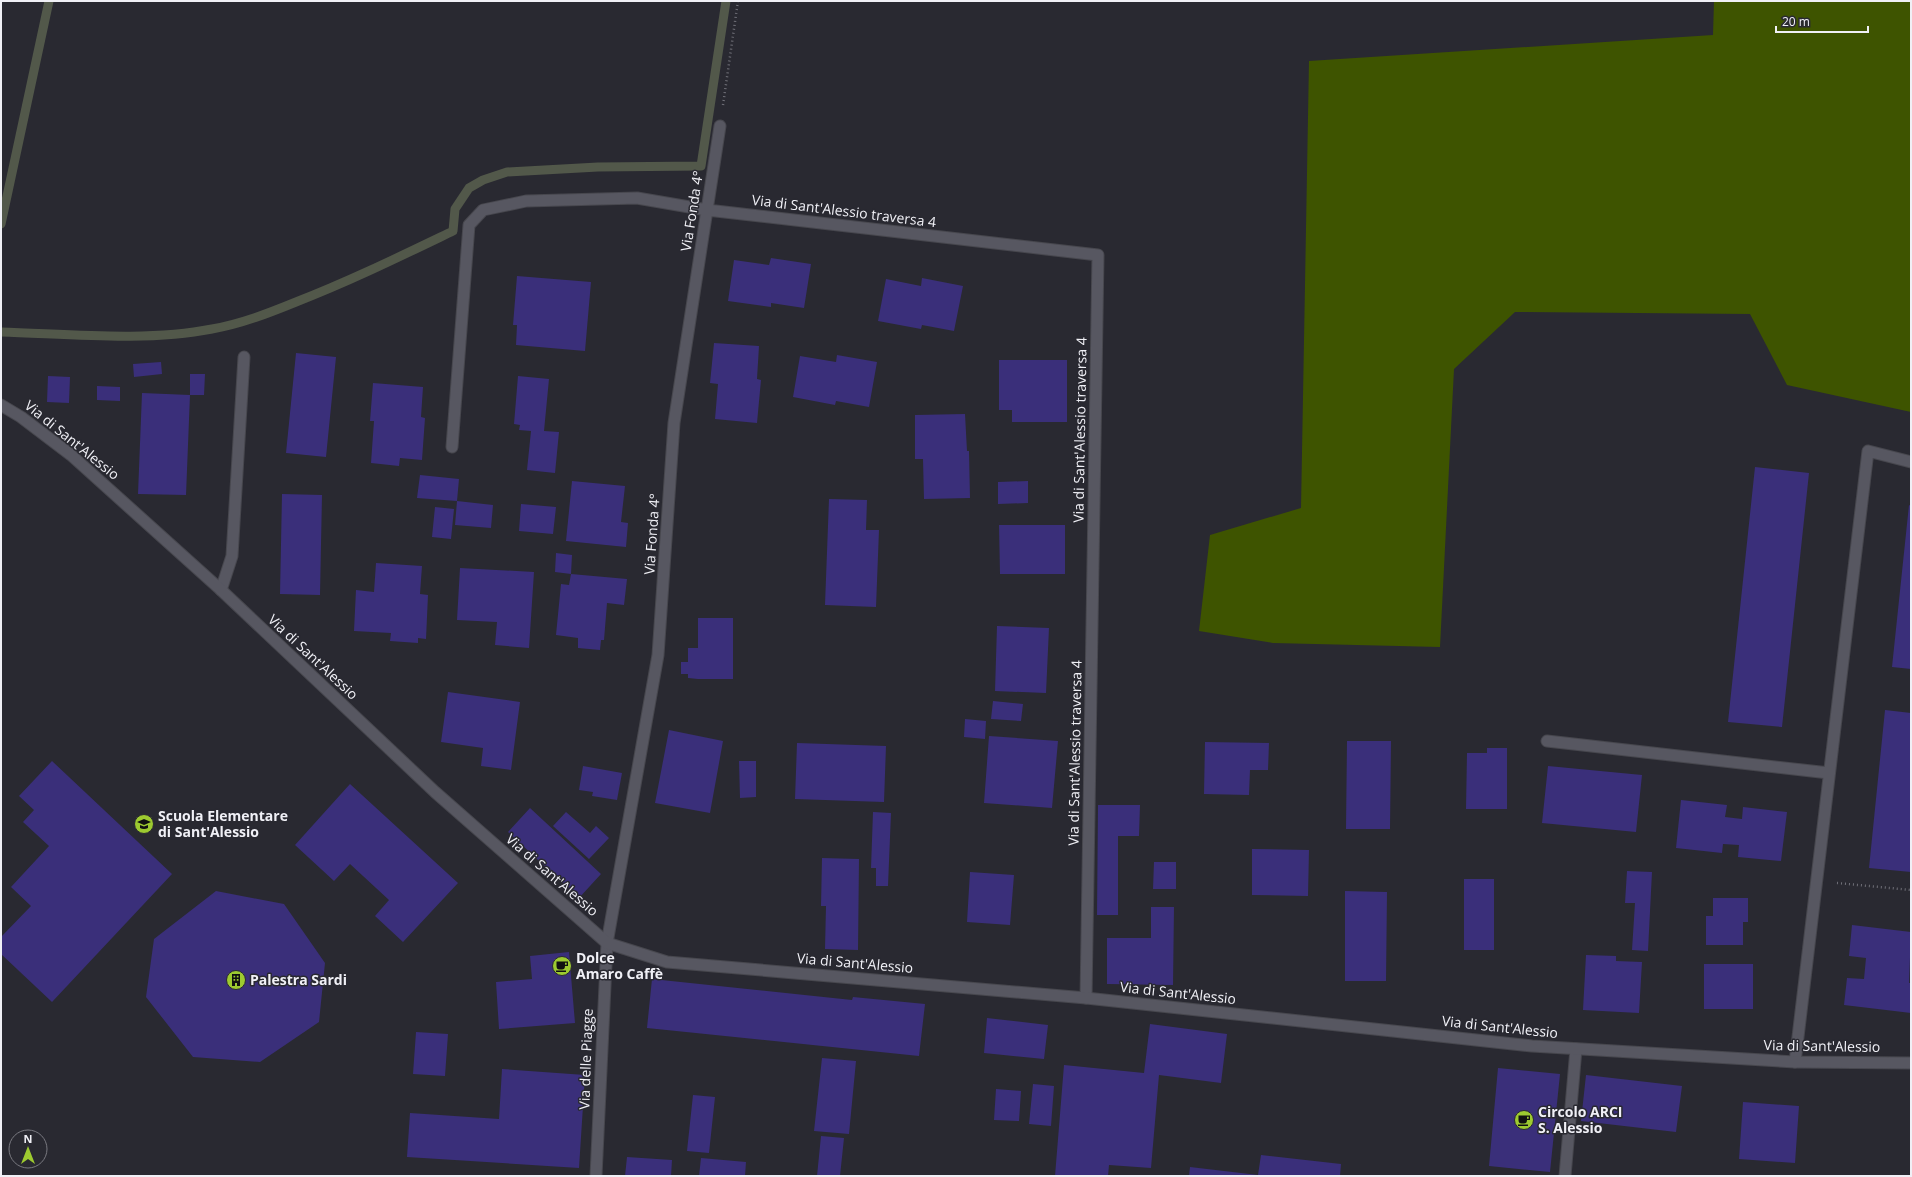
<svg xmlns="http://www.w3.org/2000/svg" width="1912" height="1177" font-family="'Open Sans',sans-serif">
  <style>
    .green { fill: #3e5400 }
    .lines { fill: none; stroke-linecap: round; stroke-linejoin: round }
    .stream { stroke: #52584a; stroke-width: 9 }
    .building { fill: #3a2f7a }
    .minor-casing { stroke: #47474e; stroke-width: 13 }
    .tertiary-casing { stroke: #47474e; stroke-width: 13 }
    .path { stroke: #707078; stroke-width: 2.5; stroke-dasharray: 1 3; stroke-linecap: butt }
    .minor { stroke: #575761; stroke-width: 11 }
    .tertiary { stroke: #575761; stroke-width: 11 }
    .labels { text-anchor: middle; stroke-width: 3; stroke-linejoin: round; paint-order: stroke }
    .street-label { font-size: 14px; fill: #f0f0f6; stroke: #292931 }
    .poi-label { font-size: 14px; font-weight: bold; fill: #f0f0f6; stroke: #292931; text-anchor: start }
  </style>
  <rect width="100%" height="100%" fill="#292931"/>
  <path class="green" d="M1714 1H1911V412L1787 385 1750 314 1515 312 1454 369 1440 647 1273 643 1199 631 1210 535 1301 508 1309 61 1713 35Z"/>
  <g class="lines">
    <path class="stream" d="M1 224 49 1
      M1 332C69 334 146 342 212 329 241 324 269 313 296 302 350 281 401 256 453 231L455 209 469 188 483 180 507 172 598 167 701 166 726 1"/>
  </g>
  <path class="building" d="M771 258 811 264 804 308 771 303V307L728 301 734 260 769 265Z
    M517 276 591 282 585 351 516 345 517 325H513Z
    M922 278 963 286 954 331 922 325 921 329 878 321 886 279 921 286Z
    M714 343 759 346 757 379 761 380 757 423 715 419 718 384 710 383Z
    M296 353 336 357 326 457 286 453Z
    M837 355 877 362 869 407 836 401 835 405 793 397 800 356 836 362Z
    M999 360H1067V422H1012V410H999Z
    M161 362 162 374 134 377 133 364Z
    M190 374H205L204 395H190Z
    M48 376 70 377 69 403 47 402Z
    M518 376 549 379 544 431 559 432 555 473 527 470 531 431 519 430 520 425 514 424Z
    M373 383 423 387 421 417 425 418 422 460 400 458 399 466 371 463 374 421H370Z
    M97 386 120 387V401L97 400Z
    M142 393 190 395 186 495 138 494Z
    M965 414 967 451H969L970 498 924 499 923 459H915V415Z
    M1755 467 1809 473 1782 727 1728 722Z
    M420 475 459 479 457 501 417 498Z
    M572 481 625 486 621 522 628 523 626 547 566 541Z
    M1028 481V503L998 504V482Z
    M282 494 322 495 320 595 280 594Z
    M829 499 867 500 866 530H879L876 607 825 605Z
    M457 501 493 505 491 528 455 525Z
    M521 504 556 507 553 534 519 531Z
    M1909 505 1911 506V669L1892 667Z
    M435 507 454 509 451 539 432 537Z
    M999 525H1065V574H1000Z
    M556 553 572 555 571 574 555 572Z
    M376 563 422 566 420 594 428 595 426 639 418 638V643L390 641 391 633 354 631 356 590 374 592Z
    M460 568 534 572 529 648 495 645 497 622 457 620Z
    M571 574 627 579 624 605 607 603 604 640H601L600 650 578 648V638L556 635 561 584 569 585Z
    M698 618H733V679H698L688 678V674H681V662H688V648H698Z
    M997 626 1049 628 1046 693 995 691Z
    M448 692 520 702 511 770 481 766 483 748 441 742Z
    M993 701 1023 704 1021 721 991 719Z
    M1885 710 1911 713V872L1869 868Z
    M965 719 986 721 985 739 964 737Z
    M669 730 723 741 710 813 655 803Z
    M989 736 1058 741 1052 808 984 803Z
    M1347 741H1391L1390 829H1346Z
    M1205 742 1269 743 1268 770H1250L1249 795 1204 794Z
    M797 743 886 746 884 802 795 799Z
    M1487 748H1507V809H1466L1467 753H1487Z
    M52 761 172 874 52 1002 1 954V937L31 906 11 887 49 846 23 822 34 810 19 796Z
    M739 761H756V797L740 798Z
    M583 766 622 773 617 800 592 796 593 792 579 790Z
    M1548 766 1642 775 1636 832 1542 823Z
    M350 784 458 883 403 942 375 916 389 900 350 864 334 881 295 845Z
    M1681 800 1727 805 1725 817 1742 819 1743 807 1787 812 1781 861 1738 857 1739 845 1723 844 1722 853 1676 848Z
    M1098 805H1140L1139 836H1118V915H1097Z
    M530 808 601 874 579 898 508 832Z
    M566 812 590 833 596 826 609 838 589 859 553 826Z
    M873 812 891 813 888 886H876V868H871Z
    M1252 849 1309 850 1308 896 1252 895Z
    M822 858 859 859 858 950 825 949 826 906H821Z
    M1154 862H1176V889H1153Z
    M1627 871 1652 872 1648 951 1632 950 1635 903H1625Z
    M970 872 1014 875 1010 925 967 922Z
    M1464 879H1494V950H1464Z
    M216 891 284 904 325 963 319 1022 260 1062 193 1057 146 997 154 939Z
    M1345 891 1387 892 1386 981H1345Z
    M1713 898H1748V922H1743V945H1706V916H1713Z
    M1151 907H1174L1173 985 1107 984V938H1151Z
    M1852 925 1911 932 1909 983H1911V1013L1844 1005 1847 978 1864 979 1866 958 1849 956Z
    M569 952 575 1023 499 1029 496 982 532 979 530 956Z
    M1586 955 1616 956V961L1642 962 1639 1013 1583 1010Z
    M1704 964H1753V1009H1704Z
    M652 979 852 1000 853 997 925 1004 919 1056 647 1028Z
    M987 1018 1048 1025 1044 1059 984 1053Z
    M1150 1024 1227 1034 1221 1083 1159 1075 1151 1168 1109 1165 1108 1176H1055L1064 1065 1144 1073Z
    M416 1032 448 1034 445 1076 413 1074Z
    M822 1058 856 1061 849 1134 814 1131Z
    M1498 1068 1560 1074 1550 1172 1489 1166Z
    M502 1069 585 1075 579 1168 407 1157 410 1113 499 1119Z
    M1586 1075 1682 1086 1676 1132 1581 1121Z
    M1033 1084 1054 1086 1051 1126 1029 1124Z
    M996 1089 1021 1091 1019 1121 994 1120Z
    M693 1095 715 1097 709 1153 687 1151Z
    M1743 1102 1799 1106 1795 1163 1739 1159Z
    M821 1136 844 1138 840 1176H817Z
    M1261 1155 1341 1164 1340 1176H1189L1190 1167 1258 1175Z
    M627 1157 672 1160 671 1176H625Z
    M701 1158 746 1162 745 1176H699Z"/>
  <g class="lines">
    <defs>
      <path id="minor" d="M452 447 469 225 483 210 526 201 637 198 707 210 1098 255 1086 998
        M221 590 232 556 244 357
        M1547 741 1829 773
        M1795 1062 1868 451 1911 462
        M596 1176 607 943 658 655 674 423 720 126
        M1565 1176 1576 1049"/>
      <path id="tertiary" d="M1 405 21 417 71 455 221 590 435 792 607 943 667 962 1086 998 1532 1046 1795 1062 1911 1063"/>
    </defs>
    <use href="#minor" class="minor-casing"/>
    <use href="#tertiary" class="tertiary-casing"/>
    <path class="path" d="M723 105 738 1
      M1837 883 1911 890"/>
    <use href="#minor" class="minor"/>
    <use href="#tertiary" class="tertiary"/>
  </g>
  <defs>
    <symbol id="school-disc" viewBox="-11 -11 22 22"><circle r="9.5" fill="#9dca30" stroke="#292931"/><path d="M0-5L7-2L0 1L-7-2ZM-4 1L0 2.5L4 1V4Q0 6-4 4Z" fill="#111"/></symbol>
    <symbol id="cafe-disc" viewBox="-11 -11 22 22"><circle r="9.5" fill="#9dca30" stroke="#292931"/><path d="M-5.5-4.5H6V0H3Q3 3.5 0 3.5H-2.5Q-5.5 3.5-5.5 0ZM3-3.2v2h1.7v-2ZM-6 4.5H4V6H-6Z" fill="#111"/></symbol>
    <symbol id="building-disc" viewBox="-11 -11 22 22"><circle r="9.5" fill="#9dca30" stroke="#292931"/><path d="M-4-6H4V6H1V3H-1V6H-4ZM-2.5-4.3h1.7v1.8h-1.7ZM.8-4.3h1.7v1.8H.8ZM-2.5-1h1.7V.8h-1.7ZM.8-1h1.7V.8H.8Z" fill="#111"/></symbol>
  </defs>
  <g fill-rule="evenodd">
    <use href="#school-disc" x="133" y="813" width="22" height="22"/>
    <use href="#cafe-disc" x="551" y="955" width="22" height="22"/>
    <use href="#building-disc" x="225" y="969" width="22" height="22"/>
    <use href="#cafe-disc" x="1513" y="1109" width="22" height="22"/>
  </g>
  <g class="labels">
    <g class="street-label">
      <text transform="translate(692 211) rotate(-81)" y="5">Via Fonda 4°</text>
      <text transform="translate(844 211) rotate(7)" y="5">Via di Sant'Alessio traversa 4</text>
      <text transform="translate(1080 430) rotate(-89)" y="5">Via di Sant'Alessio traversa 4</text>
      <text transform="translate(72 440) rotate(39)" y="5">Via di Sant'Alessio</text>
      <text transform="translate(652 534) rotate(-86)" y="5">Via Fonda 4°</text>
      <text transform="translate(313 657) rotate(43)" y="5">Via di Sant'Alessio</text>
      <text transform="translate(1075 753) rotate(-89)" y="5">Via di Sant'Alessio traversa 4</text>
      <text transform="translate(552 875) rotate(41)" y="5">Via di Sant'Alessio</text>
      <text transform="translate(855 963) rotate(5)" y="5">Via di Sant'Alessio</text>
      <text transform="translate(1178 993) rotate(6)" y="5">Via di Sant'Alessio</text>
      <text transform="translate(1500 1027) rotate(6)" y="5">Via di Sant'Alessio</text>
      <text transform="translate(1822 1046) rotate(1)" y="5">Via di Sant'Alessio</text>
      <text transform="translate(586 1059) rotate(-88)" y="5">Via delle Piagge</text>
    </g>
    <g class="poi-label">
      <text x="158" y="821">Scuola Elementare<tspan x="158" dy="16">di Sant'Alessio</tspan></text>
      <text x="576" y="963">Dolce<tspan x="576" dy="16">Amaro Caffè</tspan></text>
      <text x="250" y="985">Palestra Sardi</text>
      <text x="1538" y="1117">Circolo ARCI<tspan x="1538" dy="16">S. Alessio</tspan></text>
    </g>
  </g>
  <rect width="1912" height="1177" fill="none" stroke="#f0f0f6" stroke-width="4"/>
  <g transform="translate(28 1149)"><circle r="19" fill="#292931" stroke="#797980"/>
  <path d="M0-3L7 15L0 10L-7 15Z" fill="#9dca30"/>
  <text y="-6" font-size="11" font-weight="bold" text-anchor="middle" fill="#f0f0f6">N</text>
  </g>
  <path d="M1776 26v6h92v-6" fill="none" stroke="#f0f0f6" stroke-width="2"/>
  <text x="1782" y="26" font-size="12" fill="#f0f0f6" stroke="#292931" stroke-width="3" paint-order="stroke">20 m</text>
</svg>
